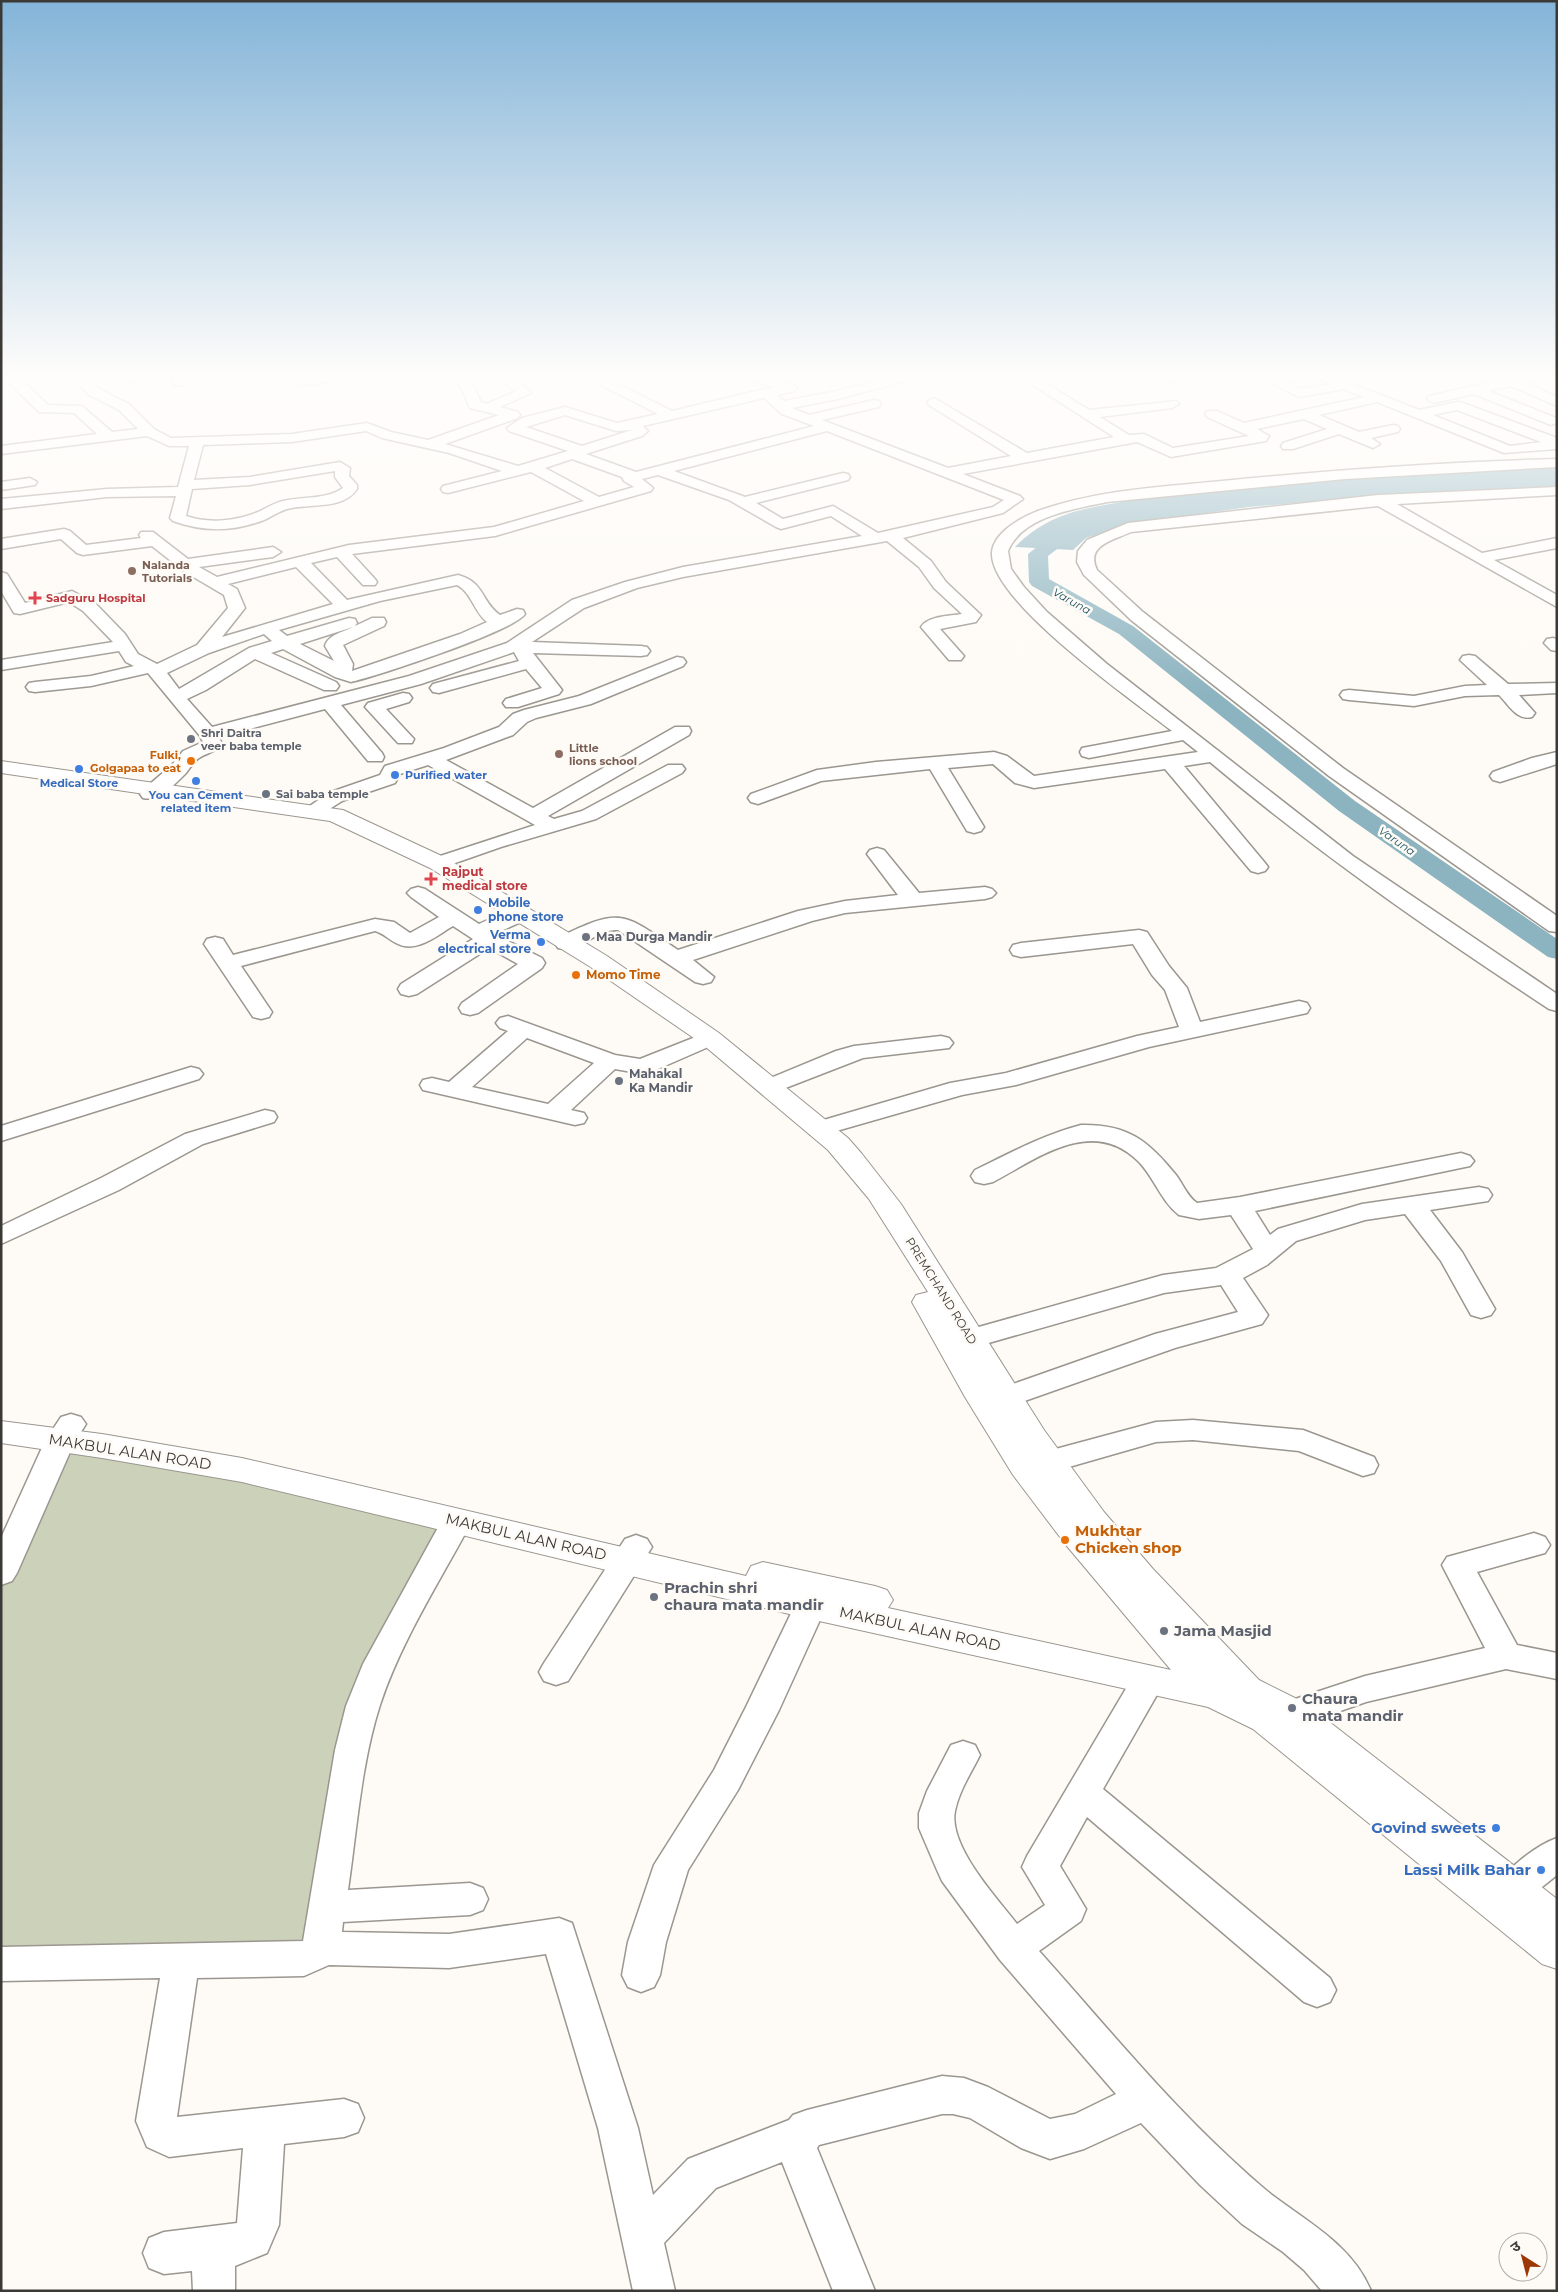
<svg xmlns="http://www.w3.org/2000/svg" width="1558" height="2292" font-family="Montserrat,'Noto Sans Devanagari',sans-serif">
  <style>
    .green { fill: #cbd2b9 }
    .water { fill: #8bb3c0 }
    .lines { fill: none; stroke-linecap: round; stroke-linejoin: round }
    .river { fill: #8bb3c0; fill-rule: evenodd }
    .minor-casing { stroke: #9b968f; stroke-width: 3 }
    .highway-casing { stroke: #9b968f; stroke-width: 2 }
    .minor { fill: #fff; fill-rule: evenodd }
    .highway { fill: #fff; fill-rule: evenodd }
    .education-dot { fill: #8d6e63; stroke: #fefbf6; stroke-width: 2 }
    .health-dot { fill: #e0444e; stroke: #fefbf6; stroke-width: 2 }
    .worship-dot { fill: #6b7280; stroke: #fefbf6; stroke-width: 2 }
    .food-dot { fill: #e8710a; stroke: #fefbf6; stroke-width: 2 }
    .shop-dot { fill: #3f7fe0; stroke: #fefbf6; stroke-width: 2 }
    .labels { text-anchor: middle; stroke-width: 5; stroke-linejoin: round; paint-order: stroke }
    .far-education-label { font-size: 11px; font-weight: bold; fill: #785e54; stroke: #fefbf6; text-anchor: start }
    .far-health-label { font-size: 11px; font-weight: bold; fill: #be3a42; stroke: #fefbf6; text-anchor: start }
    .far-water-label { font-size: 11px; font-style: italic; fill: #19505f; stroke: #fefbf6 }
    .far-worship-label { font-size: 11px; font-weight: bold; fill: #5b616d; stroke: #fefbf6; text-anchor: start }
    .far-food-label { font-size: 11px; font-weight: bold; fill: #c56008; stroke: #fefbf6; text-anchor: end }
    .far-shop-label { font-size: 11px; font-weight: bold; fill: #366cbe; stroke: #fefbf6 }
    .health-label { font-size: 12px; font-weight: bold; fill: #be3a42; stroke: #fefbf6; text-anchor: start }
    .shop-label { font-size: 12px; font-weight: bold; fill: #366cbe; stroke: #fefbf6; text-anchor: start }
    .worship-label { font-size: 12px; font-weight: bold; fill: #5b616d; stroke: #fefbf6; text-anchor: start }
    .food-label { font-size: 12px; font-weight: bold; fill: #c56008; stroke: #fefbf6; text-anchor: start }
    .street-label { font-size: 12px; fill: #3b3936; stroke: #fefbf6 }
    .near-street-label { font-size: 15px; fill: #3b3936; stroke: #fefbf6 }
    .near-food-label { font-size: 15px; font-weight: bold; fill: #c56008; stroke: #fefbf6; text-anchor: start }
    .near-worship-label { font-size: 15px; font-weight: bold; fill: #5b616d; stroke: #fefbf6; text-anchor: start }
    .near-shop-label { font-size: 15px; font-weight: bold; fill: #366cbe; stroke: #fefbf6; text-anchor: end }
  </style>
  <rect width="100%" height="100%" fill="#fefbf6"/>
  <path class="green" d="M64 1432 450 1522 350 1715 303 1954 1 1957V1574Z"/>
  <path class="water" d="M1557 465V489L1430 492 1249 507 1135 523 1086 538 1073 550 1015 547C1051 510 1092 507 1141 499L1445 468Z"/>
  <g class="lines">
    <path class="river" d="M1079 517 1086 519 1088 523 1086 527 1048 556 1049 579 1133 626 1355 801 1557 939V959L1548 957 1339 811 1119 634 1032 586 1029 582 1028 554 1072 519Z"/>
    <defs>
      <path id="minor" d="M8 376H18L48 405 82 406 112 432 138 429 119 410 89 395 72 376H85L99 389 129 404 154 429 171 438 292 434 367 423 391 432 428 440 499 415 470 408 461 387 448 376C471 376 472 382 481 402L486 404 515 392 498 376H513L531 393 500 407 518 412 520 415 518 418 445 444 518 466 568 451 509 431 507 428 522 418 565 407 617 423 658 414 599 384 597 381 604 377 672 411 774 387 745 379 744 376H764L795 385 797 388 795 391 777 395 784 401 837 391 893 376H914L913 379 838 399 792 408 809 415 874 400 879 401 881 404 879 407 822 420 948 468 1011 456 929 405 927 402 934 398 1027 453 1114 437 1019 376H1034L1089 410 1177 401 1179 404 1172 408 1100 417 1129 435 1144 434 1173 448 1249 436 1207 417 1205 414 1207 411H1217L1244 423 1364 397 1344 389 1299 397 1258 376H1275L1301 389 1330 384 1316 376H1333L1419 410 1458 402 1463 403 1557 438V449L1504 453 1377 402 1319 415 1359 432 1393 425 1398 426 1400 429 1398 432 1371 438 1380 444 1373 448 1339 434 1293 449H1283L1281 446 1283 443 1327 429 1304 419 1257 429 1269 436 1266 441 1171 457 1137 442 963 474 1020 496 1023 499 1003 513 903 538 931 561 946 582 981 615 976 622 940 629 964 656 961 660H949L921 627C928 616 950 616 962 614L934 588 919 567 887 541 683 577 637 588 584 608 532 642 641 646 647 647 650 651 647 655 641 656 533 653 562 690 559 694 518 707H506L503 703 506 699 542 688 526 669 439 693 433 692 430 688 433 684 519 661 514 652 421 684 341 705 382 753 384 757 382 761H368L325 709 219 737 222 744C217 752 206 753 199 758 193 762 190 768 186 773 175 784 159 802 143 798L140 794 143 790 172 765 183 751 203 742 200 736 148 673 91 686 35 692 29 691 26 687 29 683 35 682 91 676 134 666 126 662 119 651 1 670V660L113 642 83 611 69 602 20 614 14 613 1 591V572L7 574 25 603 72 591 95 603 125 634 138 654 157 664 197 645 228 608 224 595 185 572 152 546 83 555 77 553 61 539 1 549V539L64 529 70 531 86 545 141 538 139 535 141 532H153L188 559 273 547 281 552 273 557 199 567 217 577 349 545 494 527 584 501 531 472 448 493 443 492 441 489 443 486 502 471 449 453 382 438 366 431 292 442 203 445 194 480 250 477 340 462 350 468 349 476 357 485V489C344 509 313 504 292 508 282 509 273 516 264 520 233 532 203 532 173 521L170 518 176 496 107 497 1 509V499L107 489 178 487 189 446H169L147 436 1 454V446L97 434 74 413 39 412 8 382 6 379ZM764 398 782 414 814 426 636 472 586 454 642 436 648 431 643 426ZM1457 410 1541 442 1510 446 1433 415ZM565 415 616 431 632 430 582 446 526 427ZM827 431 1004 500 993 507 878 533 833 506 783 519 756 503 848 480 850 477 848 474 843 473 745 497 674 471ZM572 459 622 477 624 481 634 487 599 497 545 468ZM335 471V477L343 488C326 500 303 496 283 501 274 503 267 508 258 512 236 521 209 524 186 516L192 489 250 485ZM658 475 729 500 776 527 781 529 831 516 862 536 683 567 625 582 572 600 507 643 409 676 212 727 187 699 206 690 255 659 324 690H336L339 686 336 682 271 653 283 649 335 677 351 682C378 676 514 631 525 614L523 610 517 609 500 615C481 602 485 582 458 575L347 600 311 563 337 557 363 585H375L377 582 375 579 352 554 495 536 651 491 653 488 642 479ZM296 567 333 604 222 637 245 608 237 589 228 584ZM457 585C472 593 474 612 487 622L460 634 352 671 353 664 343 645 384 626 386 622 384 618H372L355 626 357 623 355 619 349 618 287 636 279 630 380 601ZM353 627C343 632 328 635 325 646L334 661 300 644ZM264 634 272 641 249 648 179 689 167 673 209 653Z
        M118 376H133L136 379 129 383Z
        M170 376H183L186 382 184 385H174Z
        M288 376H335L337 378 330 382 299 385 294 384Z
        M1156 376H1174L1180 380 1173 384Z
        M1546 376 1545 379 1526 383 1557 397V406L1511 386 1489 391 1556 418 1557 423 1551 425 1474 394 1434 403 1427 399 1429 396 1511 377Z
        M1557 459V467L1345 479 1107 502C1075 509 1022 516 1008 551L1011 569 1024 587 1047 612 1107 664 1353 856 1557 994V1011L1549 1009C1432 932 1318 853 1210 762L1184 766 1265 863 1268 867 1265 871 1258 873 1251 871 1165 769 1034 788 1015 783 993 764 948 768 984 827 981 831 974 833 967 831 930 769 821 781 758 804 751 802 748 798 751 794 817 770 876 762 994 752 1007 756 1034 776 1198 752 1183 740 1089 758 1082 756 1080 752 1082 748 1172 731C1134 701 988 600 992 552 994 532 1022 517 1038 511 1097 490 1160 487 1222 481 1333 470 1445 462 1557 459Z
        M30 478 37 482 35 485 1 490V482Z
        M1557 487V495L1397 504 1482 553 1557 538V548L1494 560 1557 595V607L1378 506 1131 532C1114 540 1085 545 1097 570L1143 612 1343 768 1557 916V932L1549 931 1329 776 1131 620 1084 575 1077 562 1078 551 1087 540 1128 523 1378 495Z
        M1553 638 1557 639V651L1551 650 1544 643 1547 639Z
        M1469 655 1475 656 1508 684 1557 683V693L1519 695 1535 713 1532 717C1517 721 1509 705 1499 695L1465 696 1414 706 1349 700 1343 699 1340 695 1343 691 1349 690 1414 696 1465 686 1487 685 1460 660 1463 656Z
        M677 657 683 658 686 662 683 666 591 704 536 718 527 722 513 735 446 760 533 808 675 727H689L691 731 689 735 548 816 554 819 582 811 668 765H682L685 769 682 773 596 819 501 847 438 869 431 867 428 863 431 859 535 825 428 765 400 774 395 783 342 801 320 815H306L303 811 328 793 380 775 385 766 444 748 499 727 513 714 524 710 579 696Z
        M403 693 409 694 412 698 409 702 386 709 414 739 412 743H398L365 707 368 703Z
        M1557 752V764L1500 782 1493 780 1490 776 1493 772 1532 758Z
        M877 848 884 850 919 893 985 887 992 889 996 893 992 897 985 899 845 913 812 921 693 960 714 977 711 982 703 984 695 982 618 930C596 929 580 953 558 948L555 943 558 938C621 907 622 912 678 950L798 911 845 901 898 895 867 854 870 850Z
        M418 887 425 889 479 924C494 918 511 905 528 909L531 914 528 919 494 934 542 958 545 963 542 968 478 1013 470 1015 462 1013 459 1008 462 1003 518 964 489 948 417 994 409 996 401 994 398 989 401 984 473 939 453 926C436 936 416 954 396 943 388 939 383 933 375 931L241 966 272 1012 269 1017 261 1019 253 1017 204 944 207 939 215 937 223 939 233 955 375 919 394 922 410 933 439 917 411 897 407 893 411 889Z
        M1139 930 1147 932 1169 966 1187 988 1200 1022 1299 1001 1307 1003 1310 1008 1307 1013 1149 1047 1016 1085 962 1095 819 1136 810 1134 807 1129 810 1124 950 1083 1006 1073 1137 1036 1179 1027 1165 990 1152 975 1133 944 1021 957 1013 955 1010 950 1013 945 1021 943Z
        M508 1016 615 1055 640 1059 698 1036 706 1038 710 1043 706 1048 651 1072 643 1074 615 1069 571 1110 584 1113 587 1118 584 1123 575 1125 423 1090 420 1085 423 1080 432 1078 449 1082 508 1031 500 1028 496 1023 500 1018ZM527 1038 594 1063 548 1104 472 1087Z
        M941 1036 949 1038 953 1043 949 1048 863 1058 770 1094 761 1092 758 1087 761 1082 836 1051 854 1046Z
        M191 1067 199 1069 203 1074 199 1079 1 1141V1126Z
        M265 1110 274 1112 277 1117 274 1122 203 1144 119 1190 1 1244V1226L101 1178 185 1134Z
        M1081 1125C1127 1124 1148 1140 1176 1175 1183 1184 1187 1196 1197 1203L1240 1197 1461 1153 1470 1156 1474 1161 1470 1166 1255 1211 1270 1235 1278 1229 1362 1204 1479 1187 1488 1189 1492 1195 1488 1201 1430 1210 1462 1252 1495 1309 1491 1315 1481 1318 1471 1315 1441 1261 1405 1214 1365 1220 1296 1241 1267 1265 1243 1278 1268 1315 1262 1324 1175 1348 1016 1404 1006 1407 996 1404 992 1397 996 1390 1155 1334 1238 1312 1221 1285 1164 1293 971 1348 961 1346 957 1339 961 1332 1163 1275 1216 1268 1253 1249 1231 1215 1199 1219 1179 1215C1161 1201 1154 1177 1138 1161 1092 1116 1038 1158 993 1182L984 1184 975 1182 971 1176 975 1170C1010 1153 1043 1135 1081 1125Z
        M71 1414 81 1417 86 1424 74 1443 17 1573 12 1581 1 1585V1538L45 1441 61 1417Z
        M1193 1420 1303 1430 1374 1457 1378 1465 1374 1473 1363 1476 1299 1451 1193 1440 1156 1442 1048 1473 1037 1470 1033 1462 1037 1454 1156 1422Z
        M457 1510 468 1513 472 1521C440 1581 401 1641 380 1705 361 1764 357 1829 348 1890L470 1883 483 1888 488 1899 483 1910 470 1915 343 1922 342 1932 449 1934 559 1918 572 1923 638 2128 653 2195 688 2159 789 2120 793 2115 807 2110 942 2076 964 2078 988 2087 1050 2119 1075 2114 1116 2094 1000 1960 942 1881 937 1870 919 1828V1813L927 1791 951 1745 963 1741 975 1745 980 1755C971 1773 959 1791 955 1811 948 1846 997 1898 1017 1924L1045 1905 1022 1867 1027 1856 1137 1670 1149 1666 1161 1670 1166 1679 1103 1789 1330 1978 1336 1990 1330 2002 1317 2007 1304 2002 1087 1817 1060 1866 1086 1909 1081 1921 1039 1951C1101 2020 1161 2094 1229 2157 1243 2170 1257 2183 1272 2195 1309 2223 1353 2246 1371 2291H1322L1304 2270 1283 2252 1242 2224 1200 2185 1141 2123 1084 2149 1050 2159 1021 2148 970 2118 953 2114H942L819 2145 817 2148 875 2291H833L782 2162 716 2188 664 2243 675 2291H633L598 2128 546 1954 449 1968 329 1965 304 1976 197 1978 177 2117 344 2099 358 2104 364 2118 358 2132 344 2137 284 2144 279 2225 267 2253 235 2266V2291H193L192 2271 164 2274 149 2268 143 2253 149 2238 164 2232 237 2223 243 2148 169 2157 147 2147 136 2121 160 1978 1 1981V1947L303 1941 335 1750 346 1706 363 1664 446 1513Z
        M1534 1533 1545 1537 1550 1545 1545 1553 1477 1572 1517 1645 1557 1653V1679L1506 1669 1366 1702 1292 1728 1280 1724 1275 1714 1280 1704 1365 1676 1485 1648 1442 1565 1447 1557Z
        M636 1535 647 1539 652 1547 647 1555 568 1681 556 1685 544 1681 539 1672 544 1663 625 1539Z
        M819 1575 830 1578 835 1587 779 1710 738 1790 688 1870 666 1942 660 1975 654 1987 641 1992 628 1987 622 1975 628 1942 654 1865 714 1770 746 1707 808 1578Z
        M1557 1838V1875L1527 1899 1514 1904 1501 1899 1496 1888C1505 1869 1537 1845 1557 1838Z"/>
      <path id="highway" d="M1 761 343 810 446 858 607 956 719 1033 848 1138 862 1154 901 1204 1044 1430 1104 1512 1153 1569 1259 1680 1305 1703 1557 1899V1969L1542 1964 1253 1729 1208 1707 810 1619 242 1482 102 1458 1 1443V1421L102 1434 242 1458 746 1576 751 1566 763 1562 875 1586 887 1590 893 1600 888 1608 1171 1670 1066 1545 1013 1475 965 1397 912 1302 916 1295 928 1292 869 1199 828 1150 701 1043 589 966 430 868 330 821 1 773Z"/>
    </defs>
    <use href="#minor" class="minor-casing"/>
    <use href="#highway" class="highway-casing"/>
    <use href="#minor" class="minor"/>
    <use href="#highway" class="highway"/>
  </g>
  <linearGradient id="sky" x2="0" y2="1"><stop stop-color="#83b4d8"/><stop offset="0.54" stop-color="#fffdfb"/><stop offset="1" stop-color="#fffdfb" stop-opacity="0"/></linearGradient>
  <rect width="1558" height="697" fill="url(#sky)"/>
  <g class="education-dot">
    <circle cx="132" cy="571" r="5"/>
    <circle cx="559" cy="754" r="5"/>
  </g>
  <g class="health-dot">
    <path d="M32.5 590.5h5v5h5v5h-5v5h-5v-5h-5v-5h5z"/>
    <path d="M428.5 871.5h5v5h5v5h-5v5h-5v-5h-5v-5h5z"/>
  </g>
  <g class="worship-dot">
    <circle cx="191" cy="739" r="5"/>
    <circle cx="266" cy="794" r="5"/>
    <circle cx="586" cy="937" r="5"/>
    <circle cx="619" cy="1081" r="5"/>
    <circle cx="654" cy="1597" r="5"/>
    <circle cx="1164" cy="1631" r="5"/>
    <circle cx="1292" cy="1708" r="5"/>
  </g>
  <g class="food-dot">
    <circle cx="191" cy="761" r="5"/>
    <circle cx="576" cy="975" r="5"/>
    <circle cx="1065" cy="1540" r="5"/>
  </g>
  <g class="shop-dot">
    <circle cx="79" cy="769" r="5"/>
    <circle cx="395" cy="775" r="5"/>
    <circle cx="196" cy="781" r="5"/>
    <circle cx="478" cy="910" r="5"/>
    <circle cx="541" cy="942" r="5"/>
    <circle cx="1496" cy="1828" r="5"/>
    <circle cx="1541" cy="1870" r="5"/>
  </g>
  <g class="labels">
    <g class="far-education-label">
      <text x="142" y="569">Nalanda<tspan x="142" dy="13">Tutorials</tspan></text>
      <text x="569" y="752">Little<tspan x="569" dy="13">lions school</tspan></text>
    </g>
    <g class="far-health-label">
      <text x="46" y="602">Sadguru Hospital</text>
    </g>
    <g class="far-water-label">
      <text transform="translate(1072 601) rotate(29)" y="4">Varuna</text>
      <text transform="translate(1397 841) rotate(35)" y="4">Varuna</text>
    </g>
    <g class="far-worship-label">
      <text x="201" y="737">Shri Daitra<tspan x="201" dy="13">veer baba temple</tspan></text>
      <text x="276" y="798">Sai baba temple</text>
    </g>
    <g class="far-food-label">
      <text x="181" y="759">Fulki,<tspan x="181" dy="13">Golgapaa to eat</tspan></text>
    </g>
    <g class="far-shop-label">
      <text x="405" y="779" text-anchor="start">Purified water</text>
      <text x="79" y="787">Medical Store</text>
      <text x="196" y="799">You can Cement<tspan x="196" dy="13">related item</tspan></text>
    </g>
    <g class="health-label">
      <text x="442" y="876">Rajput<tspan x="442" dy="14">medical store</tspan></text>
    </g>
    <g class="shop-label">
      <text x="488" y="907">Mobile<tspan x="488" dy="14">phone store</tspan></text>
      <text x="531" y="939" text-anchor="end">Verma<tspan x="531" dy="14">electrical store</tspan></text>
    </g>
    <g class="worship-label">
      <text x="596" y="941">Maa Durga Mandir</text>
      <text x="629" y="1078">Mahakal<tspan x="629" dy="14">Ka Mandir</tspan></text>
    </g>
    <g class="food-label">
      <text x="586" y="979">Momo Time</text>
    </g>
    <g class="street-label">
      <text transform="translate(941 1291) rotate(58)" y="4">PREMCHAND ROAD</text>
    </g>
    <g class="near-street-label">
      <text transform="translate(130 1452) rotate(9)" y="5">MAKBUL ALAN ROAD</text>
      <text transform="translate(526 1537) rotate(13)" y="5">MAKBUL ALAN ROAD</text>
      <text transform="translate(920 1629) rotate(12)" y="5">MAKBUL ALAN ROAD</text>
    </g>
    <g class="near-food-label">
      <text x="1075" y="1536">Mukhtar<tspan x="1075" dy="17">Chicken shop</tspan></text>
    </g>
    <g class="near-worship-label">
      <text x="664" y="1593">Prachin shri<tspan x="664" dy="17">chaura mata mandir</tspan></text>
      <text x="1174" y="1636">Jama Masjid</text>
      <text x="1302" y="1704">Chaura<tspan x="1302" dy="17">mata mandir</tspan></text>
    </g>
    <g class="near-shop-label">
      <text x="1486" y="1833">Govind sweets</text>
      <text x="1531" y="1875">Lassi Milk Bahar</text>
    </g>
  </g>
  <rect width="1558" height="2292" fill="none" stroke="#3b3936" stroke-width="5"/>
  <g transform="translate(1523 2257) rotate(324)"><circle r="24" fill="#fefbf6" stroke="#b0ada9"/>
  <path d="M0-4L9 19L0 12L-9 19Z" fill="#9d3806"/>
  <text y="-8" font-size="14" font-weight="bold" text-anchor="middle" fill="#3b3936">उ</text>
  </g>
</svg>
